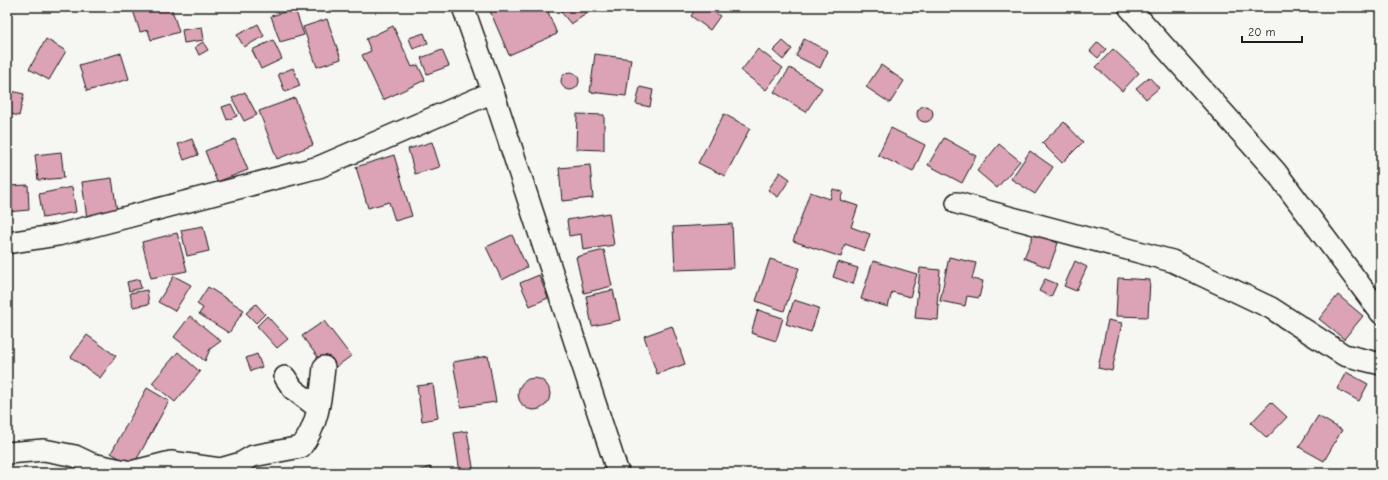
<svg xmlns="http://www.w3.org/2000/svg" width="1388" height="480" font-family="'Comic Neue',sans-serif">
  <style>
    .building { fill: #dba3b5; stroke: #1c1c1c }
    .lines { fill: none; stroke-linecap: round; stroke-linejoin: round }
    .minor-casing { stroke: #1c1c1c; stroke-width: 24 }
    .minor { stroke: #f6f6f2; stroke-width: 21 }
  </style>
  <rect width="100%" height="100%" fill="#f6f6f2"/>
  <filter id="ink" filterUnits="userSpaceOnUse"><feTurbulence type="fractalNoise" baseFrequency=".025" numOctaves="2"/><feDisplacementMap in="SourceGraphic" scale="8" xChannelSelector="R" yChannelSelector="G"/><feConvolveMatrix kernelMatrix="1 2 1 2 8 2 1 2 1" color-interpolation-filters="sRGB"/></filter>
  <g filter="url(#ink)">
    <path class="building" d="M132 7H171L179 32 151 40 148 30 140 32Z
      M500 7H546L557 34 509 55 490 11Z
      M597 7 571 24 557 7Z
      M697 7H707L720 16 710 30 691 16Z
      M295 9 304 35 280 42 271 16Z
      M327 19 341 59 317 67 303 27Z
      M258 24 264 36 244 47 237 35Z
      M393 26 412 67 418 65 425 80 383 100 362 55 371 51 366 39Z
      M202 27 204 40 184 43 182 30Z
      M424 33 428 43 413 49 409 38Z
      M46 39 66 51 49 80 29 69Z
      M804 39 828 51 820 68 796 56Z
      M273 40 282 59 261 69 252 50Z
      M783 41 792 49 783 60 773 51Z
      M203 42 208 50 199 55 195 47Z
      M1098 42 1106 49 1098 58 1090 51Z
      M758 49 783 68 766 90 741 71Z
      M1113 49 1139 73 1122 91 1096 67Z
      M442 50 449 66 427 74 421 58Z
      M121 53 129 79 87 91 79 65Z
      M595 54 631 59 626 96 590 92Z
      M881 65 904 81 890 103 866 87Z
      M293 68 300 86 285 92 278 74Z
      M790 68 822 88 806 112 774 92Z
      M561 81a9 9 0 1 1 18 0a9 9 0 1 1-18 0Z
      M1149 77 1159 88 1146 99 1136 88Z
      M640 87 653 90 650 107 636 104Z
      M7 90 24 94 19 116 7 113Z
      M245 92 257 115 244 121 232 98Z
      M295 98 313 145 277 159 259 111Z
      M231 104 237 116 227 120 222 107Z
      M917 114a8 8 0 1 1 16 0a8 8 0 1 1-16 0Z
      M577 114 604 115V150L576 149Z
      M724 114 750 128 725 176 698 163Z
      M1064 122 1083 142 1062 163 1042 143Z
      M891 128 925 145 913 172 878 155Z
      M944 138 976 156 962 183 928 165Z
      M192 139 198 155 184 160 178 144Z
      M235 139 248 170 217 182 205 151Z
      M432 142 440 167 415 174 408 149Z
      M999 144 1020 161 997 188 977 171Z
      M1030 151 1053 167 1035 194 1011 179Z
      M61 152 64 178 38 180 35 155Z
      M394 155 412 216 395 221 389 202 368 208 356 167Z
      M590 165 593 198 562 201 559 168Z
      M780 172 790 179 778 197 768 190Z
      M112 178 118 218 87 219 82 182Z
      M28 185 29 210 7 212V186Z
      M72 187 76 212 43 218 39 194Z
      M833 189 843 192 840 200 858 206 851 227 870 234 864 251 845 244 841 257 793 241 810 192 830 199Z
      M609 213 614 245 583 250 581 234 569 236 567 220Z
      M732 224 734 268 675 270 673 227Z
      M203 226 209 251 187 256 181 230Z
      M177 233 187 271 151 278 142 242Z
      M1034 233 1058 243 1049 268 1024 258Z
      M512 235 527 267 502 280 486 247Z
      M604 250 612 286 584 293 576 257Z
      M949 257 976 263 972 279 983 281 979 298 967 296 965 306 940 301Z
      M770 259 799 268 784 311 756 301Z
      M873 261 917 274 910 297 892 292 888 307 861 299Z
      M1075 261 1087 267 1076 291 1064 286Z
      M838 262 858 268 853 284 833 277Z
      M920 268 940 270 937 305H939L938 320 915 318Z
      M539 275 548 298 530 306 520 283Z
      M174 276 191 285 175 311 158 302Z
      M1118 278 1150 280 1148 317 1116 316Z
      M139 279 141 288 129 291 127 282Z
      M1045 279 1057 284 1051 297 1039 291Z
      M208 287 244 310 229 333 199 314 203 308 197 304Z
      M147 290 149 304 133 307 130 293Z
      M613 290 620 320 592 326 586 296Z
      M1338 295 1363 316 1344 339 1319 319Z
      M794 300 819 308 811 332 786 324Z
      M256 304 265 314 256 323 246 313Z
      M758 310 783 318 776 341 751 333Z
      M190 316 221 341 210 349 205 361 174 337Z
      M267 316 288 339 277 348 257 326Z
      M1108 320 1122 323 1112 371 1098 368Z
      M324 321 351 356 329 372 302 336Z
      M672 326 685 364 657 374 644 336Z
      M87 335 116 356 100 378 71 357Z
      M178 352 200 372 175 402 152 383Z
      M257 354 262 367 251 371 246 358Z
      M488 356 496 402 461 407 453 362Z
      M1346 372 1368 384 1359 401 1337 389Z
      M518 394a16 16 0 1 1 32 0a16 16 0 1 1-32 0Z
      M433 384 438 418 422 421 417 386Z
      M147 388 169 401 133 466 111 453Z
      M1271 402 1287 417 1267 438 1251 423Z
      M1318 416 1342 430 1324 461 1299 447Z
      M467 431 474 473H460L454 433Z
      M430 467 432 473H412Z
      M1003 468V473H962L961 471Z"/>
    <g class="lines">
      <defs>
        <path id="minor" d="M463 7 493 92 618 473
          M1129 7 1276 172 1381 313
          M957 203 1172 261 1271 308 1344 355 1381 364
          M7 243 58 235 319 167 493 92
          M285 377 293 389 318 408
          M7 453 44 450 75 456 92 464 131 472 171 462 220 469 241 463 253 456 301 447C319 425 321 394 324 367"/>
      </defs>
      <use href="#minor" class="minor-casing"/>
      <use href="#minor" class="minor"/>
    </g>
  </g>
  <rect width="1388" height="480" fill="none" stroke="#f6f6f2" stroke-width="24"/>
  <rect x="12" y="12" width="1364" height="456" fill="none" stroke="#1c1c1c" stroke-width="1.5" filter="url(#ink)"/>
  <path d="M1242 36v6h60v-6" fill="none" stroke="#1c1c1c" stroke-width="2"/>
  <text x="1248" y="36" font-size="12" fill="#1c1c1c" stroke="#f6f6f2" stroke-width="3" paint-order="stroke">20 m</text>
</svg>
